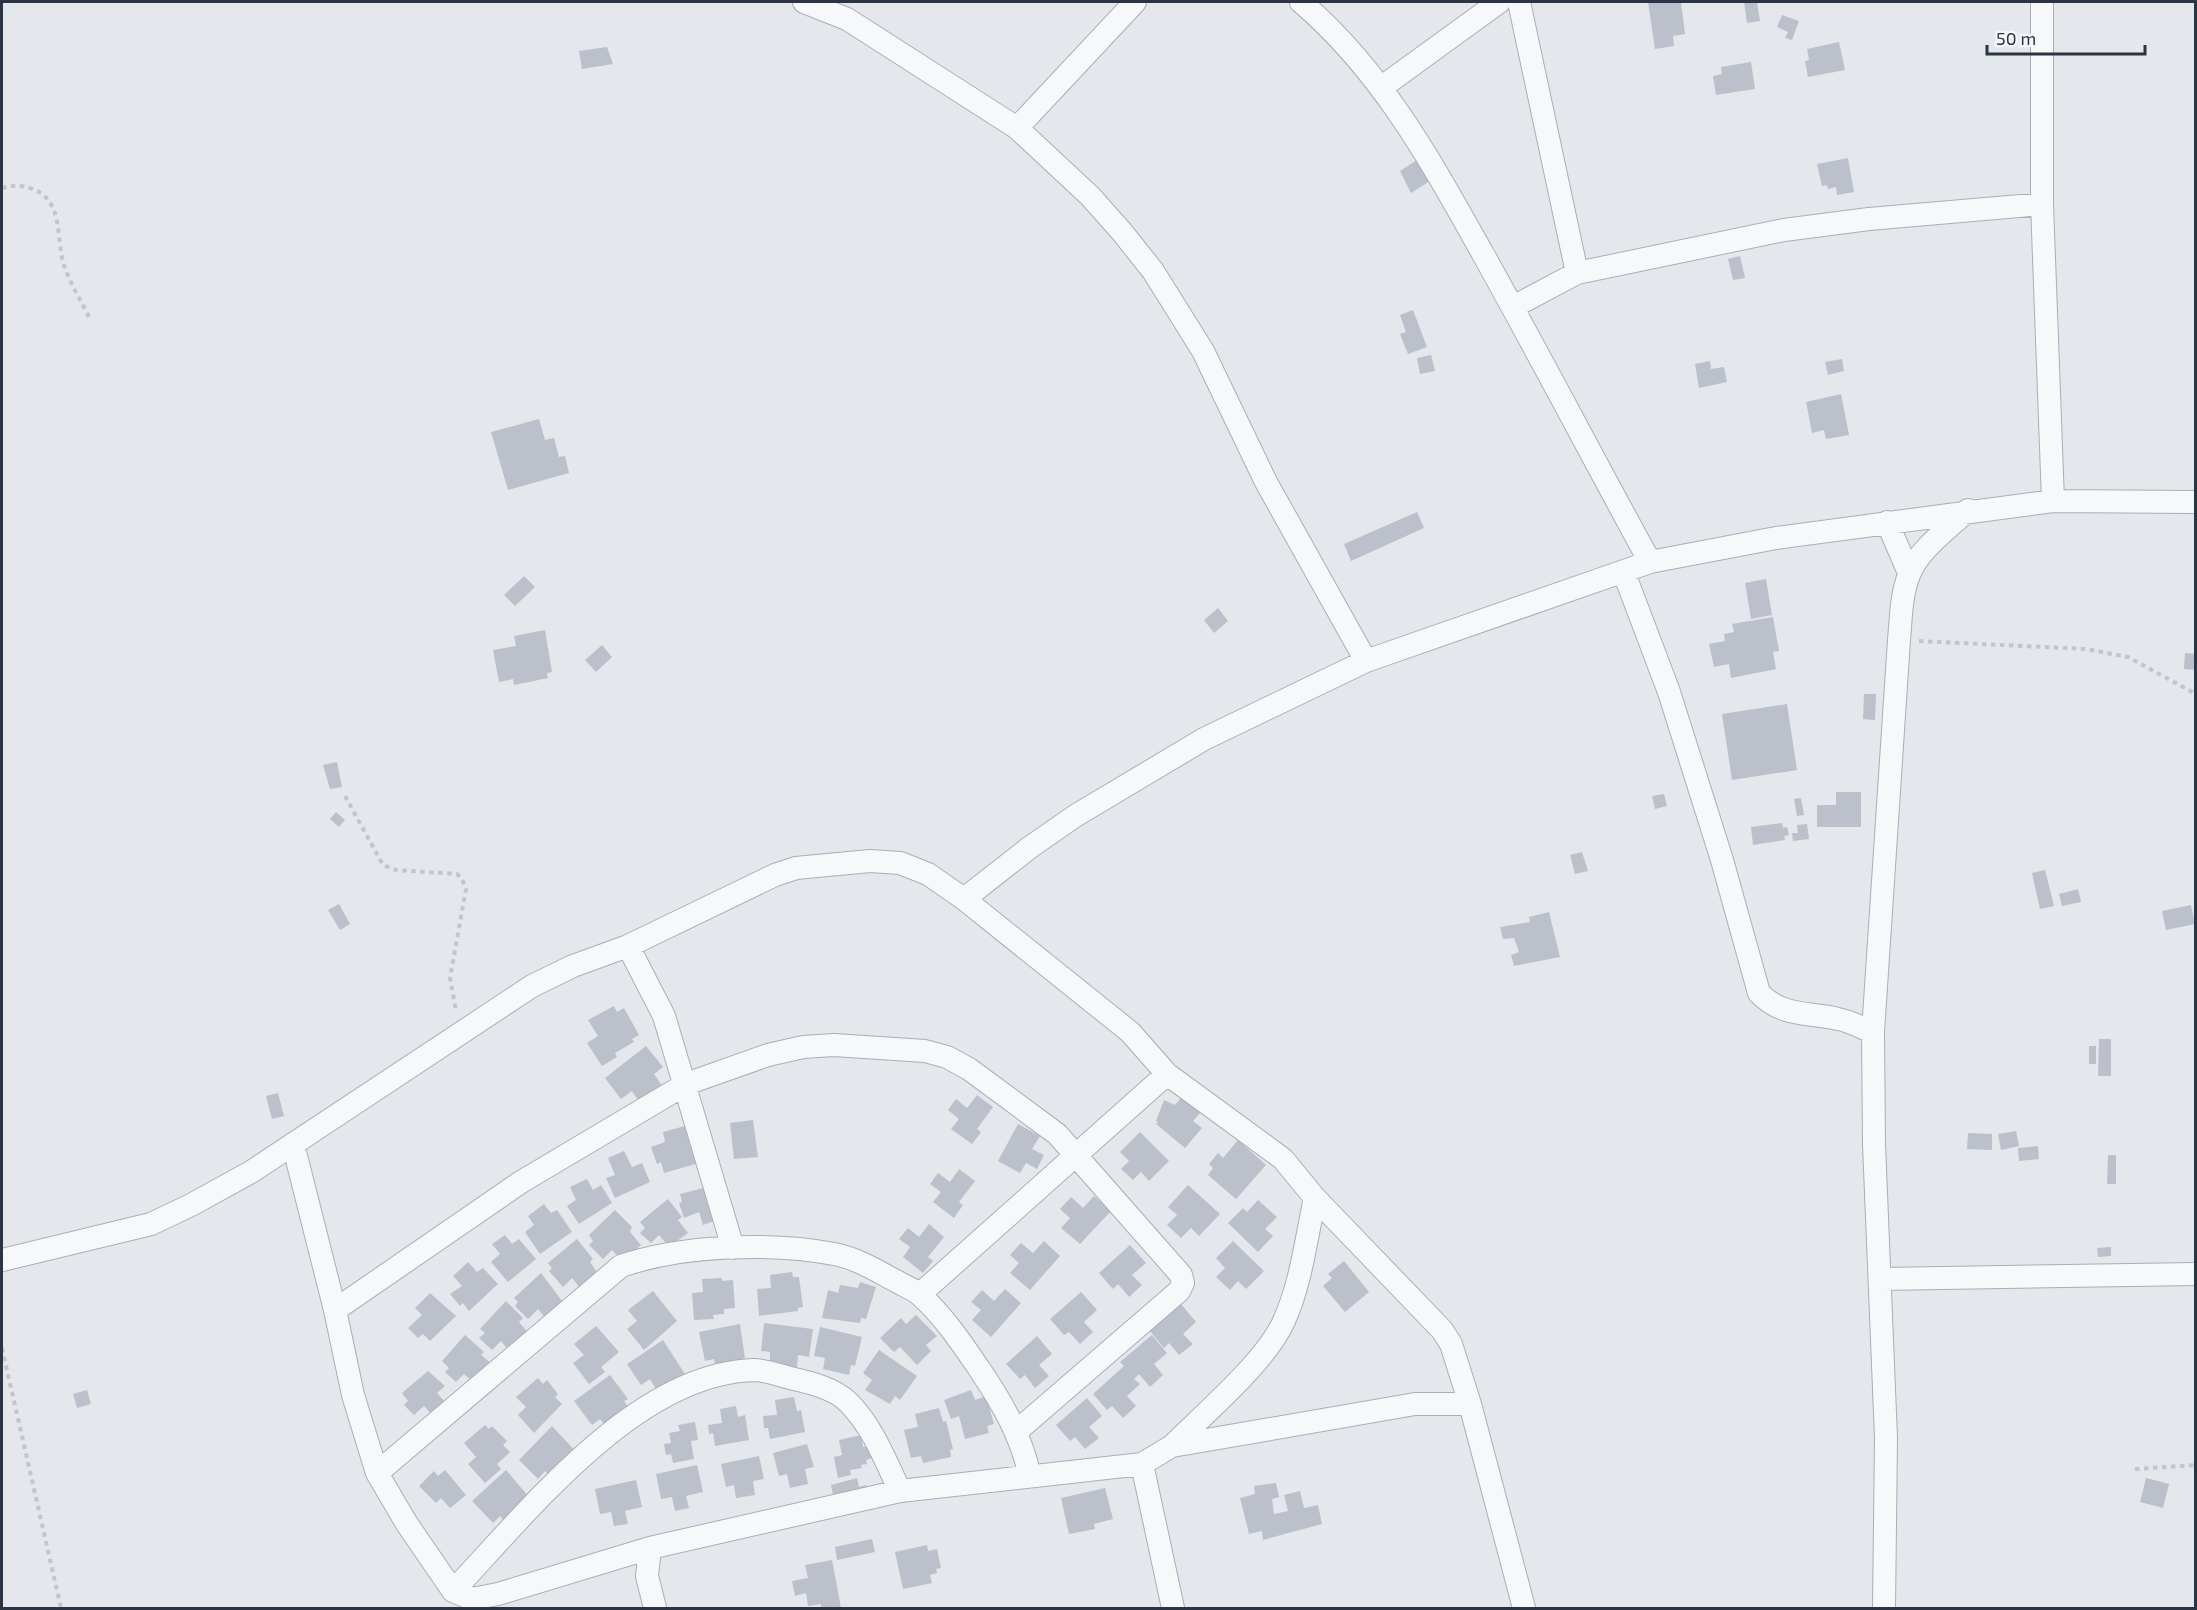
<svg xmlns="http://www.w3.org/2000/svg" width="2197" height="1610" font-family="'Exo 2',sans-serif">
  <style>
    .building { fill: #bbc0ca }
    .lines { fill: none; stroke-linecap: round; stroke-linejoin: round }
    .street-casing { stroke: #a9aeb7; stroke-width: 24 }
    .path { stroke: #c2c5cb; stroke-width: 4; stroke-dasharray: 4.5 4.5; stroke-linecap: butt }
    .street { stroke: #f7f8fa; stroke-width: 22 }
  </style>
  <rect width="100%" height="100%" fill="#e4e7ec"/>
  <path class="building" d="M1648 2H1681L1685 34 1673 36 1674 46 1655 49Z
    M1744 2H1757L1760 21 1747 23Z
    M1782 15 1799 21 1792 40 1785 38 1788 32 1777 27Z
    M1839 42 1845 70 1808 77 1805 61 1809 60 1807 49Z
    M607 47 613 64 582 69 579 51Z
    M1751 62 1755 89 1716 95 1713 76 1722 74 1721 67Z
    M1848 158 1854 192 1837 195 1836 187 1828 189 1827 185 1822 186 1817 164Z
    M1417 160 1430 181 1411 193 1400 171Z
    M1740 256 1745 278 1733 280 1728 259Z
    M1413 310 1427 347 1408 354 1400 334 1406 332 1400 315Z
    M1431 355 1435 371 1420 374 1417 358Z
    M1842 359 1844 371 1828 375 1825 362Z
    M1710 361 1711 369 1724 367 1727 382 1699 388 1695 364Z
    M1841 394 1849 435 1826 439 1824 430 1812 433 1806 402Z
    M539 419 545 440 554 438 559 457 565 456 569 473 508 490 491 432Z
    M1417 512 1424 528 1351 561 1344 544Z
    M524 576 535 587 515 606 504 595Z
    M1766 579 1772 615 1751 619 1745 583Z
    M1218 608 1228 621 1214 633 1204 620Z
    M1773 617 1779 651 1773 652 1776 669 1731 678 1729 664 1714 667 1709 644 1725 641 1724 634 1734 632 1732 624Z
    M545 630 552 672 547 673 548 678 514 685 513 679 499 682 493 650 516 646 514 636Z
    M602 645 612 657 596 672 585 660Z
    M2185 653 2196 654V670L2184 669Z
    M1864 694H1876L1875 720 1863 719Z
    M1787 704 1797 770 1732 780 1722 714Z
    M337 762 342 787 330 789 323 765Z
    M1836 792H1861V827H1817V805H1836Z
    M1664 794 1667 806 1655 809 1652 796Z
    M1801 798 1804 815 1797 816 1794 799Z
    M336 812 345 820 339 827 330 819Z
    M1782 823 1783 828 1787 827 1789 835 1784 836 1785 840 1753 845 1751 827Z
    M1807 824 1809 839 1793 841 1792 833H1798L1797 825Z
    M1582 852 1588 871 1575 874 1570 855Z
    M2045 870 2054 906 2040 909 2032 873Z
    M2078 889 2081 902 2062 906 2059 894Z
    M339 904 350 924 340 930 328 910Z
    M2191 905 2195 924 2166 930 2162 911Z
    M1549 912 1560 957 1514 966 1511 955 1519 952 1514 938 1503 939 1500 927 1530 922 1529 917Z
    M614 1006 617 1012 624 1008 639 1035 632 1039 634 1042 615 1053 617 1057 602 1066 587 1043 598 1036 588 1020Z
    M2099 1039H2111V1076H2098Z
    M646 1046 663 1067 654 1074 663 1087 640 1103 632 1091 621 1099 605 1078Z
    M2089 1046H2096V1064H2089Z
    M278 1093 284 1116 272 1119 266 1096Z
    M977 1095 993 1107 977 1129 981 1132 972 1144 951 1129 959 1119 948 1110 956 1099 967 1108Z
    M1181 1098 1200 1113 1193 1121 1202 1128 1185 1148 1156 1124 1158 1122 1156 1121 1164 1100 1175 1105Z
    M753 1120 758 1157 734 1159 730 1123Z
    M1018 1124 1040 1136 1032 1149 1044 1155 1037 1169 1026 1163 1020 1173 998 1161Z
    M685 1126 690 1146 694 1145 699 1163 664 1173 661 1162 657 1164 651 1147 665 1142 663 1132Z
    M2016 1131 2019 1146 2001 1150 1998 1134Z
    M1140 1132 1169 1161 1149 1181 1141 1172 1133 1180 1121 1169 1129 1161 1120 1152Z
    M1968 1133 1992 1134V1150L1967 1149Z
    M1238 1140 1266 1165 1236 1199 1208 1175 1213 1168 1209 1164 1218 1153 1223 1158Z
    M2038 1146 2039 1159 2019 1161 2018 1148Z
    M624 1151 632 1167 642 1163 650 1182 615 1198 606 1178 615 1175 608 1158Z
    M2108 1155H2116V1184H2107Z
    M959 1169 975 1181 959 1202 963 1205 954 1218 933 1202 941 1192 930 1184 938 1173 950 1182Z
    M587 1179 593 1190 601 1185 612 1203 579 1224 567 1206 576 1200 570 1187Z
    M715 1185 720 1219 703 1225 699 1212 684 1218 679 1203 682 1202 680 1194Z
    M1188 1185 1220 1214 1199 1236 1191 1228 1181 1238 1167 1225 1177 1215 1168 1207Z
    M1094 1196 1111 1211 1080 1244 1061 1228 1070 1218 1060 1209 1071 1197 1083 1208Z
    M668 1199 682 1217 678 1220 688 1233 669 1247 659 1235 651 1243 640 1233 645 1228 640 1222Z
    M1258 1200 1277 1217 1265 1229 1273 1236 1258 1252 1228 1223 1243 1208 1247 1212Z
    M544 1204 551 1213 557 1210 572 1232 540 1254 525 1232 534 1225 528 1216Z
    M615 1210 632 1227 630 1232 641 1245 623 1262 612 1250 603 1259 589 1245 593 1241 589 1235Z
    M929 1224 944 1237 928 1257 933 1261 923 1273 903 1257 910 1247 899 1239 908 1228 919 1237Z
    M505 1235 512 1244 519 1239 536 1259 508 1282 491 1262 500 1254 492 1244Z
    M577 1239 593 1259 590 1262 599 1275 581 1289 572 1278 563 1287 549 1271 552 1268 548 1263Z
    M1044 1241 1060 1256 1030 1290 1010 1273 1019 1263 1010 1255 1021 1243 1033 1253Z
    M1233 1241 1264 1271 1246 1289 1238 1281 1230 1290 1216 1277 1225 1268 1216 1258Z
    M1130 1245 1146 1263 1132 1275 1142 1285 1129 1297 1118 1284 1113 1289 1099 1273Z
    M2111 1247V1256L2098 1257 2097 1248Z
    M1344 1261 1369 1292 1345 1312 1323 1286 1332 1278 1328 1274Z
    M468 1262 477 1272 483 1268 498 1284 469 1311 463 1303 460 1306 450 1294 462 1286 453 1276Z
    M792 1272 793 1277H799L803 1307 798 1308V1311L759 1316 757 1289 771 1288 770 1275Z
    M541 1273 565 1305 547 1320 538 1309 528 1319 515 1306 518 1302 514 1298Z
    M722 1278V1281L733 1280 735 1308 724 1309V1314L713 1315 714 1319 694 1320 692 1293 703 1292 702 1279Z
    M860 1282 876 1287 866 1319 861 1318 860 1323 822 1318 828 1290 838 1293 840 1285 858 1288Z
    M1005 1289 1021 1303 991 1337 972 1320 981 1310 971 1302 982 1290 994 1301Z
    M653 1291 677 1321 644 1350 627 1329 637 1321 628 1310Z
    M1081 1292 1097 1310 1084 1322 1093 1332 1080 1344 1069 1332 1064 1335 1050 1319Z
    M430 1293 456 1316 430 1341 423 1334 418 1338 408 1328 422 1315 415 1308Z
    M506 1301 523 1318 519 1322 529 1334 509 1351 501 1341 492 1350 479 1338 485 1333 480 1329Z
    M1181 1304 1196 1322 1183 1334 1193 1344 1179 1355 1169 1343 1164 1348 1150 1331Z
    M916 1315 937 1336 926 1345 931 1351 917 1365 900 1347 894 1352 880 1338 901 1318 906 1324Z
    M764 1323 813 1329 809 1357 798 1355 797 1367 770 1365V1352L761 1351Z
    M740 1324 746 1366 716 1372 714 1359 705 1361 699 1332Z
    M596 1326 619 1352 601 1367 605 1372 589 1384 573 1363 584 1355 574 1344Z
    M820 1327 862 1337 855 1366 851 1365 849 1375 823 1369 825 1358 814 1356Z
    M465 1335 484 1352 481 1355 492 1364 474 1383 464 1374 456 1382 445 1372 449 1368 442 1361Z
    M1152 1335 1167 1353 1154 1364 1163 1375 1150 1387 1139 1374 1134 1379 1140 1384 1127 1396 1136 1406 1123 1418 1112 1406 1107 1410 1093 1394 1124 1366 1120 1362Z
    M1037 1336 1052 1354 1039 1365 1049 1376 1035 1388 1025 1375 1020 1379 1006 1364Z
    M663 1340 685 1374 657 1391 650 1379 641 1385 627 1364Z
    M879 1350 917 1376 900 1400 895 1396 890 1404 865 1390 872 1380 863 1373Z
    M428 1371 445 1386 437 1393 446 1403 432 1415 424 1406 414 1415 404 1405 408 1401 402 1393Z
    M610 1375 628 1399 624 1401 633 1414 608 1430 600 1419 592 1425 574 1401Z
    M538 1378 543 1384 547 1380 558 1394 555 1397 562 1404 534 1433 518 1415 526 1407 516 1397Z
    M87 1390 91 1404 77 1408 73 1394Z
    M971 1390 975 1400 986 1396 994 1424 987 1426 989 1433 965 1439 959 1416 951 1419 944 1400Z
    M794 1397 797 1411 801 1410 805 1432 770 1439 768 1428H764L763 1416 777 1415 775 1400Z
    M1087 1398 1102 1416 1089 1427 1099 1438 1085 1449 1075 1437 1070 1441 1056 1425Z
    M736 1406 738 1417 745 1415 749 1440 715 1446 713 1433 709 1434 708 1425 722 1423 720 1409Z
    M939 1408 943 1422 946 1421 953 1449 950 1450 951 1457 923 1463 921 1456 911 1458 904 1430 918 1427 915 1414Z
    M695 1422 698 1440 691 1441 694 1459 673 1463 671 1454 666 1455 664 1444 671 1443 669 1433 680 1431 678 1425Z
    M485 1425 489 1429 492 1426 507 1441 503 1445 510 1452 497 1464 501 1469 485 1483 468 1464 476 1457 464 1443Z
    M552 1426 578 1454 553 1480 545 1471 538 1479 519 1460Z
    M861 1435 863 1447 869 1446 872 1458 866 1460 867 1464 861 1465 862 1468 850 1470 851 1475 838 1478 834 1457 842 1455 839 1440Z
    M807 1444 814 1467 805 1469 808 1484 790 1488 787 1474 779 1476 773 1453Z
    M759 1456 764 1479 753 1481 755 1495 736 1498 734 1485 726 1487 721 1464Z
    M697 1465 703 1492 686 1496 689 1508 675 1511 672 1497 661 1499 656 1474Z
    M445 1470 466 1495 450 1508 441 1498 436 1503 419 1486 434 1471 438 1476Z
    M506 1470 534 1503 508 1525 500 1516 493 1523 472 1501Z
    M857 1478 859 1487 866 1485 869 1495 835 1504 831 1485Z
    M2146 1478 2169 1484 2163 1508 2140 1502Z
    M636 1480 642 1507 625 1511 628 1524 614 1526 611 1512 600 1514 595 1489Z
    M1276 1483 1279 1497 1272 1499 1274 1514 1288 1511 1284 1495 1300 1491 1304 1508 1318 1505 1322 1524 1263 1540 1262 1531 1249 1534 1240 1498 1255 1494 1254 1486Z
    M1105 1488 1113 1519 1094 1524 1095 1529 1069 1534 1061 1498Z
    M872 1539 875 1552 837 1560 835 1547Z
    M927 1545 928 1551 937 1549 941 1568 936 1569 937 1573 930 1575 932 1583 903 1589 895 1552Z
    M832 1560 841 1608H821V1604L808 1606 806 1593 795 1596 792 1581 808 1578 805 1565Z"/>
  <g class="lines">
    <defs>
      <path id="street" d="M804 2 847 19 1017 128 1090 196 1122 232 1153 271 1203 351 1266 482 1366 661
        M1301 2C1382 71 1432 163 1483 254 1540 356 1594 460 1650 562
        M1519 2 1577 273
        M2042 2V204L2053 501
        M1382 87 1499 2
        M1017 128 1135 2
        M1513 307 1577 273 1784 230 1869 219 2042 204
        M1887 522 1909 573
        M1624 573 1669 692 1722 860 1759 993C1782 1017 1808 1012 1838 1019 1850 1021 1862 1028 1873 1032
        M964 899 1130 1032 1167 1074 1283 1159 1315 1198 1442 1330 1451 1344 1470 1404 1524 1608
        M628 946 664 1016 733 1248
        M293 1144 335 1310 353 1395 377 1473 407 1524 453 1591 472 1599 498 1594 650 1548 900 1491 1142 1464 1172 1446 1415 1404H1470
        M2 1260 151 1224 191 1205 251 1172 532 986 573 966 628 946 775 875 796 868 870 861 900 863 928 874 964 899 1029 848 1075 816 1204 739 1366 661 1650 562 1776 538 2053 501 2196 502
        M1881 1279 2196 1274
        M920 1294 1167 1074
        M335 1310 521 1182 686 1084 768 1055 803 1047 834 1045 925 1051 947 1057 969 1069 1057 1134 1181 1275 1183 1283 1179 1291 1017 1431
        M1172 1446C1204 1414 1265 1362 1283 1323 1301 1285 1306 1239 1315 1198
        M1142 1464 1173 1608
        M377 1473 621 1266C682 1245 771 1242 834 1254 856 1258 877 1271 896 1281 904 1286 914 1289 920 1295 943 1315 963 1345 980 1370 1003 1404 1021 1436 1030 1476
        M650 1548 647 1576 655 1608
        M453 1591C528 1512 636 1373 754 1370 765 1370 779 1375 790 1378 808 1382 834 1388 848 1402 873 1427 885 1460 900 1491
        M1884 1608 1886 1438 1874 1144 1873 1032 1899 640C1901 618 1901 595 1909 575 1918 550 1949 528 1968 510"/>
    </defs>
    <use href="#street" class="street-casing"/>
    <path class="path" d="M2 188C13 185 22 185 33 189 63 201 56 235 63 262 69 282 82 302 91 321
      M1919 641 2086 649 2128 657 2196 694
      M345 796 383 865 396 870 457 874 462 879 466 889 450 978 456 1011
      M2 1348 61 1608
      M2135 1469 2196 1465"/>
    <use href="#street" class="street"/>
  </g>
  <rect width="2197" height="1610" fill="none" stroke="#2b3445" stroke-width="6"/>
  <path d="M1987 45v9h158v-9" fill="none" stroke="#2b3445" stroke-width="3"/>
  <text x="1996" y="45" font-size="18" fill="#2b3445" stroke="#f4f6f9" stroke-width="4.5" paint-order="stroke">50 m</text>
</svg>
